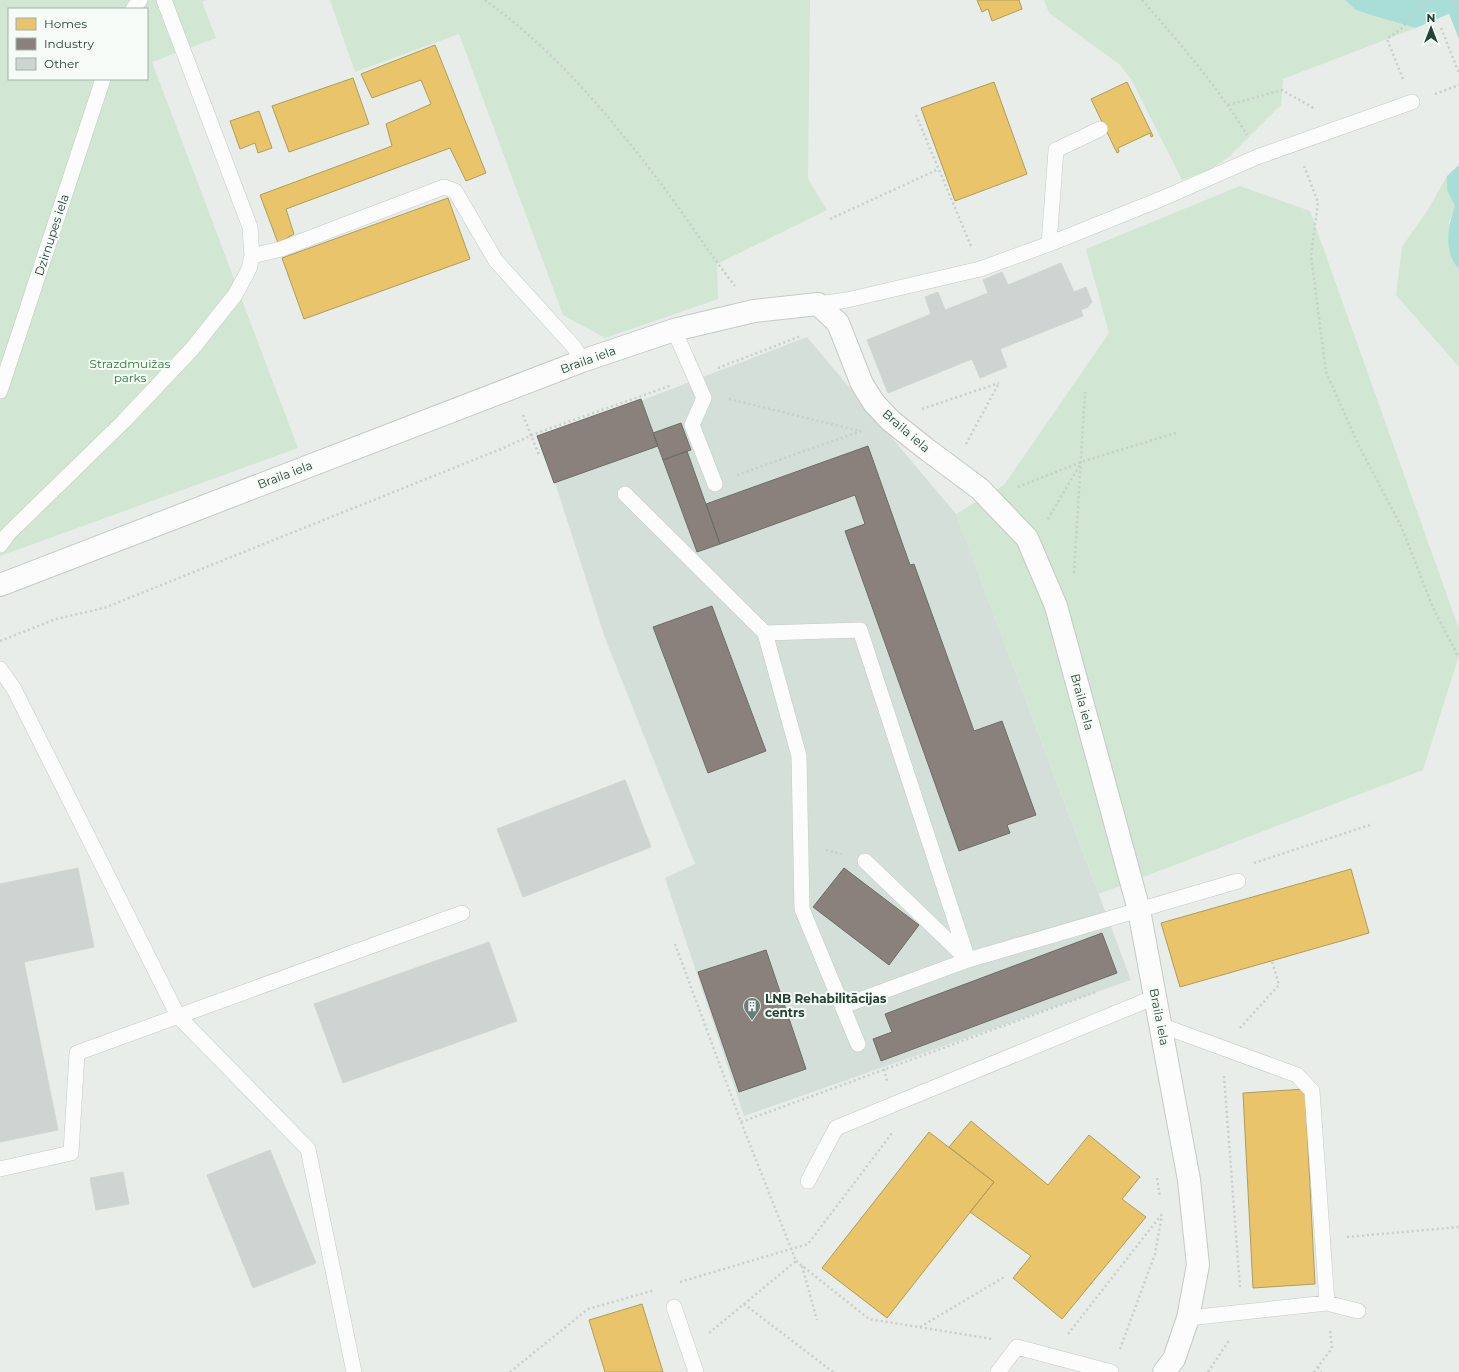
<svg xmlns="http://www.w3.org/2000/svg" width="1459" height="1372" font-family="Montserrat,sans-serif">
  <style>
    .built { fill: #d5dfd9 }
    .green { fill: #d1e6d3; fill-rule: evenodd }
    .water { fill: #a8ddd8 }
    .pier { fill: #e8edea }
    .homes { fill: #e9c46a; stroke: #ae9d5a }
    .industry { fill: #8a817c; stroke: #6b6e66 }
    .building { fill: #ced4d1; stroke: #d0d6d2 }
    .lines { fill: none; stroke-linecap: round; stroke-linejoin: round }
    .service-casing { stroke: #c5cac7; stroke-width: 16 }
    .minor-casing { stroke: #c5cac7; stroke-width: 24 }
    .path { stroke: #c6cfc9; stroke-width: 2.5; stroke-dasharray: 2 3; stroke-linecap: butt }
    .service { stroke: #fcfcfc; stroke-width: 15 }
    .minor { stroke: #fcfcfc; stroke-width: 22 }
    .labels { text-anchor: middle; stroke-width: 4; stroke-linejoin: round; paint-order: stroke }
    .street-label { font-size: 12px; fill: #234333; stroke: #f7fbf8 }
    .park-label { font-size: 12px; fill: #2b7c38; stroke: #f7fbf8 }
    .poi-label { font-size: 12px; font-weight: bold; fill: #234333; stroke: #f7fbf8; text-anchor: start }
  </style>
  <rect width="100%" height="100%" fill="#e8edea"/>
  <path class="built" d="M807 337 956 514 1131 980 744 1116 665 878 695 864 605 638 541 439Z"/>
  <path class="green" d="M0 0H206L202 2 216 38 152 62 298 448 0 556ZM9 9H147V79H9Z
    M330 0H810L808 179 827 210 717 264 718 299 605 338 563 315 459 34 355 72Z
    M1044 0H1345L1356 10 1374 16 1416 28 1283 79 1281 105 1230 156 1211 169 1182 180 1131 79 1119 64 1049 13Z
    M1447 176V190L1455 206 1449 222 1455 265 1459 269V367L1396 295 1402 247 1429 208Z
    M1240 186 1310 211 1459 629V655L1423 770 1099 894 956 514 1004 485 1109 333 1086 249Z"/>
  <path class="water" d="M1345 0H1459V39L1449 14 1416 28 1374 16 1356 10Z
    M1459 165V269C1443 253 1448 225 1455 206L1447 190V176Z"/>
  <path class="pier" d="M1449 14 1459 41 1457 40 1448 17 1417 29 1416 28Z"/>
  <path class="homes" d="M977 0H1019L1022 9 992 21 988 9 982 12Z
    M435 45 486 173 466 181 450 148 286 209 294 234 278 243 260 195 392 146 386 124 431 104 421 80 372 98 361 74Z
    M353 78 369 124 289 152 272 106Z
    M994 82 1027 174 955 201 921 108Z
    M1127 82 1153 136 1151 137 1150 133 1118 148 1119 152 1117 153 1091 99Z
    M259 111 272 148 258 153 255 143 240 149 230 121Z
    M448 198 470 259 304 319 282 258Z
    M1351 869 1369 933 1180 987 1161 923Z
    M1305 1089 1315 1284 1253 1288 1243 1093Z
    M971 1121 1048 1185 1089 1135 1140 1177 1122 1199 1146 1217 1062 1319 1013 1278 1031 1256 970 1212 994 1182 949 1147Z
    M929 1132 994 1182 887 1318 822 1268Z
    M642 1304 663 1372H605L589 1320Z"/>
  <path class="industry" d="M641 399 658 446 554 483 537 436Z
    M681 423 691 450 663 460 653 433Z
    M868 446 910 565 914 564 974 731 1002 721 1036 815 1007 825 1010 833 959 851 845 531 865 524 855 495 720 544 706 504Z
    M687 451 720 544 697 552 663 460Z
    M712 606 766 751 708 773 653 627Z
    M844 868 919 925 889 965 813 907Z
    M1102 933 1117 973 881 1061 873 1039 892 1032 885 1014Z
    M766 950 806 1069 739 1092 698 972Z"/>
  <path class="building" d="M1061 263 1074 292 1086 287 1092 302 1088 307 1081 310 1083 316 1000 349 1007 367 992 373 980 378 972 359 888 393 867 340 931 314 925 297 938 292 945 310 988 293 983 280 1002 272 1008 285Z
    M625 780 651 847 523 897 497 829Z
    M78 868 94 947 24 962 58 1130 0 1142V884Z
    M489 942 517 1021 343 1083 314 1004Z
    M270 1150 316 1263 253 1288 207 1175Z
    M123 1172 129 1204 96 1210 90 1178Z"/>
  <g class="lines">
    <defs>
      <path id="service" d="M133 9 140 0
        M1049 244 1056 150 1100 129
        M252 256 281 249 444 187 455 191 496 261 574 347 582 361
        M818 304 847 300 980 269 1049 244 1161 199 1257 157 1412 102
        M674 330 704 398 692 425 715 484
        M0 391 103 79
        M625 494 765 633 799 756 802 909 858 1044
        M0 545 8 534 124 421 192 349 235 295 249 269 252 256 250 227 164 0
        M765 633 860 630 968 960
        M0 669 14 689 178 1016 308 1149 354 1372
        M865 861 966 958
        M843 1006 968 960 1238 881
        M1160 1025 1297 1075 1312 1091 1327 1303
        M0 1169 71 1153 77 1053 462 913
        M808 1181 836 1128 1155 997
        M674 1307 696 1372
        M1188 1318 1327 1303 1358 1311
        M998 1372 1017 1347 1111 1372"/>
      <path id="minor" d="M0 585 582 361 674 330 754 311 818 304 838 323 862 384 874 403 891 421 925 448 980 489 1027 538 1056 606 1139 910 1189 1180 1198 1265 1188 1318 1174 1359 1164 1372"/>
    </defs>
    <use href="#service" class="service-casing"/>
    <use href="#minor" class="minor-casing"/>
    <path class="path" d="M485 0C553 49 608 114 659 181 685 215 708 252 735 286
      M1142 0C1180 43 1217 86 1247 135
      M1451 0 1459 6
      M1441 28 1459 73
      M1403 79 1387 39 1402 28 1425 0
      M1435 94 1459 85
      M1228 105 1282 90 1315 109
      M916 115 971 246
      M1304 166 1318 202 1311 256 1326 372 1359 446 1402 528 1433 608 1459 658
      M830 219 939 169
      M718 368 801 336
      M729 399 860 431
      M922 409 999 383
      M523 415 539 455
      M966 444 999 383
      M737 475 861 431
      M1018 487 1081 462 1179 432
      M1048 519 1081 463
      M1074 573 1085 392
      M0 641 56 619 104 608 501 449 537 433 672 385
      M826 850 842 854
      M1254 863 1373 824
      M675 944 741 1122 796 1261 709 1333
      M1240 1028 1279 985 1272 961
      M884 1069 887 1081
      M1224 1076 1240 1287
      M741 1122 1096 992
      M1157 1178 1160 1197
      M1347 1237 1459 1227
      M796 1261 869 1319 992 1339
      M802 1266 817 1320
      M680 1282 808 1244 892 1133
      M744 1304 833 1372
      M920 1327 1006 1276
      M1068 1334 1162 1214V1212
      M1120 1349 1155 1254 1162 1215
      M1318 1367 1321 1372
      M510 1372 588 1309 655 1290
      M1208 1372 1230 1339
      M1314 1372 1332 1348 1330 1331"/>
    <use href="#service" class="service"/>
    <use href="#minor" class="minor"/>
  </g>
  <defs>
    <symbol id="building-pin" viewBox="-11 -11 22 30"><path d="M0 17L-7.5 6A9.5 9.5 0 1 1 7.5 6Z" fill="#687e73" stroke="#f7fbf8"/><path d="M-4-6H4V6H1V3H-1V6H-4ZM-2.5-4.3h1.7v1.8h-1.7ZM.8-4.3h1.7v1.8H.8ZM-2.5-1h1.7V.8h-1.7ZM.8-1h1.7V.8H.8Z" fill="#fff"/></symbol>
  </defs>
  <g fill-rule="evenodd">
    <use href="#building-pin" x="742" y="996" width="20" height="27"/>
  </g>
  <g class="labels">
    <g class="street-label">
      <text transform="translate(52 235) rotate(-72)" y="4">Dzirnupes iela</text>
      <text transform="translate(588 360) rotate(-20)" y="4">Braila iela</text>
      <text transform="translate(906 431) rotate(41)" y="4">Braila iela</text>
      <text transform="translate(285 475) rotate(-21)" y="4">Braila iela</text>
      <text transform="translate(1082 702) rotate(75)" y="4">Braila iela</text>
      <text transform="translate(1159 1017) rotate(79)" y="4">Braila iela</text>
    </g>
    <g class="park-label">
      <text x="130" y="368">Strazdmuižas<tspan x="130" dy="14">parks</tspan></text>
    </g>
    <g class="poi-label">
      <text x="765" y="1003">LNB Rehabilitācijas<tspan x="765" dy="14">centrs</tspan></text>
    </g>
  </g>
  <rect x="8" y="8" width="140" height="72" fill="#f7fbf8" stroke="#a2b1a9"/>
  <rect x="16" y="18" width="20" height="12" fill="#e9c46a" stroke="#a2b1a9"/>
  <text x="44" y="28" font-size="12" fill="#234333">Homes</text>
  <rect x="16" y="38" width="20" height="12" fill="#8a817c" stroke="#a2b1a9"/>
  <text x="44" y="48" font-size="12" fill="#234333">Industry</text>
  <rect x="16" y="58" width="20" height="12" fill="#ced4d1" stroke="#a2b1a9"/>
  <text x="44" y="68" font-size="12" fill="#234333">Other</text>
  <g transform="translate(1431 28)" stroke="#f7fbf8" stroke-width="3" paint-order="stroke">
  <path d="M0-3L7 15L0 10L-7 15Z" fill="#234333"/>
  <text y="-6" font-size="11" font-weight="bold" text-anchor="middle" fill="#234333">N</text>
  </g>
</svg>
